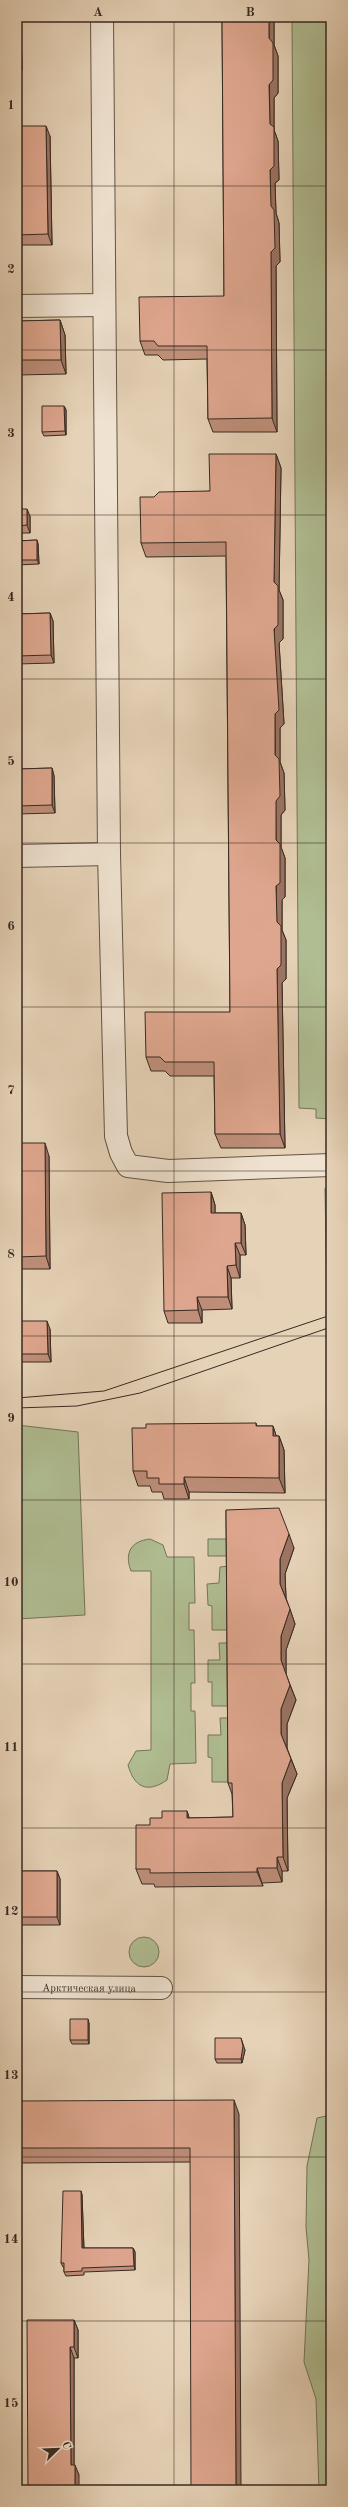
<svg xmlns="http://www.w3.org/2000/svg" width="348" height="2507" font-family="'Old Standard TT',serif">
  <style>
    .green { fill: #b0bd92; stroke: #74745a }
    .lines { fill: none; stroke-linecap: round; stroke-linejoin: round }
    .street-casing { stroke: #635446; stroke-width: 24 }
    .street { stroke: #efe2d0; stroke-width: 22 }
    .tram { stroke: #372a21; stroke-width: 1 }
    .wall { fill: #bf8f7a; stroke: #372a21 }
    .shaded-wall { fill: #9b7463; stroke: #372a21 }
    .building { fill: #dea68e; stroke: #372a21 }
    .grid { fill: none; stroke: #372a21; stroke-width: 1; stroke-opacity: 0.55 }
    .labels { text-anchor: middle; stroke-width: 4; stroke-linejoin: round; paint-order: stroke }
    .street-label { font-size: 11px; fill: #372a21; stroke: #efe2d0 }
    .neatline { fill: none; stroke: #372a21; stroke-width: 1.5 }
    .grid-label { font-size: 13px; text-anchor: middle; font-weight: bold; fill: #372a21 }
  </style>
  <rect width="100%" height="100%" fill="#e6d2b7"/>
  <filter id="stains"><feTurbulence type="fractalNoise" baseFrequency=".005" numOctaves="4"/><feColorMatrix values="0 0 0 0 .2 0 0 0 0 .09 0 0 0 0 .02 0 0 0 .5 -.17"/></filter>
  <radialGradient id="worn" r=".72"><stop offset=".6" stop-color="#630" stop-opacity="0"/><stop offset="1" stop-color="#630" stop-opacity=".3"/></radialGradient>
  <path class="green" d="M292 17H331V1136V1119L316 1118V1109L299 1108Z
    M325 1188H331V1308L327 1309Z
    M17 1425 78 1432 85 1615 17 1619Z
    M150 1539 163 1545 167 1557H194L195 1603H189V1630H194L195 1683H191V1711H195L196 1763 170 1764 167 1780C147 1794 134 1787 128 1765L136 1751 151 1750V1571H131C124 1553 131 1541 150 1539Z
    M208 1539H233V1556H208Z
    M229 1566 231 1630H212V1606L208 1605 207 1584 219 1583 220 1567Z
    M219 1643H229L231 1706H212V1682H208V1660H220Z
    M220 1718H230L232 1782H212V1758L208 1757V1735H221Z
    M129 1952a15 15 0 1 1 30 0a15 15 0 1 1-30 0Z
    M331 2115V2490H319L316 2399 304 2362 309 2260 306 2227 307 2166 317 2118Z"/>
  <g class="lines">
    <defs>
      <g id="street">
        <path d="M102 17 109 854 116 1136 121 1153 128 1166 168 1171 331 1165"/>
        <path d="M17 306 104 305"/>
        <path d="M17 856 109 854"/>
        <path id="s1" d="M17 1987 161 1988"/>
      </g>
    </defs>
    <use href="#street" class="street-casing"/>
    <use href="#street" class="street"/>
    <path class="tram" d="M17 1398 104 1391 331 1315
      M17 1408 77 1406 140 1393 331 1327"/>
  </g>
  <path class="wall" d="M222 17H274V45L278 56V93L274 98V130L278 141 279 180 275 183 276 213 279 223 280 262 276 266 277 432H213L208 419 207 359 163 360 158 355H145L140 341 224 296Z
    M17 18 21 28 22 70H17Z
    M17 126 50 136 52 245H17Z
    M60 320 65 335 66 374 17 375V321Z
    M64 406 66 410V435L44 436 42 432Z
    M276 454 281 468 279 590 283 600V639L279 643 284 724 280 728V762L284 773 285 810 281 815V847L285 858V897L282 900V930L286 940V979L282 983 285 1148H221L215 1134 214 1076H170L165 1071H151L146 1057 230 1012 226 556 146 557 141 543 154 497 210 491Z
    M17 509 30 516V533H17Z
    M37 540 38 544 39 564 17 565V541Z
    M50 613 53 621 54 663 17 664V614Z
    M52 768 54 776 55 813 17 814V769Z
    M17 1143 49 1156 50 1269H17Z
    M211 1192 215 1205V1213H241L245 1225 246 1255H240V1278H231L232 1309 202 1310V1323H168L164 1311Z
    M17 1321 50 1329 51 1362H17Z
    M256 1423 257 1426H273L276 1436H279L284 1450 285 1493 189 1492V1499H164L162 1492H152L150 1486H138L133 1471Z
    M226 1510 294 1548 285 1574 286 1598 295 1624 286 1650V1674L296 1700 287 1724V1748L297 1774 287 1798 288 1871H282V1882L262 1883 263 1886 155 1887 154 1884H142L136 1869 150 1825 162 1818 187 1811 189 1818 233 1817 232 1794 228 1783Z
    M17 1871H57L60 1879V1925H17Z
    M89 2023V2044H72L70 2040Z
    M245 2050 242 2063H217L215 2059Z
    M17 2101 239 2114 190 2162 17 2163Z
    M81 2191 82 2195 84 2248H133L135 2252V2270L84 2272V2275L66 2276 64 2272V2267H63L61 2263Z
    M74 2320 78 2330V2358H74V2465L79 2475 28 2490Z"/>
  <path class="shaded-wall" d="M269 17H274V45L278 56V93L274 98V130L278 141 279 180 275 183 276 213 279 223 280 262 276 266 277 432 272 418Z
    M17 18 21 28 22 70 18 59Z
    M46 126 50 136 52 245 48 234Z
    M60 320 65 335 66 374 61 360Z
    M64 406 66 410V435L65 431Z
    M276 454 281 468 279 590 283 600V639L279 643 284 724 280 728V762L284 773 285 810 281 815V847L285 858V897L282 900V930L286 940V979L282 983 285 1148 280 1134 277 969 274 582Z
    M27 509 30 516V533L27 525Z
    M37 540 38 544 39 564 37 560Z
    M50 613 53 621 54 663 51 655Z
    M52 768 54 776 55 813 52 805Z
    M45 1143 49 1156 50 1269 46 1256Z
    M211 1192 215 1205V1225L211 1213Z
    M241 1213 245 1225 246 1255 241 1243Z
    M235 1243 240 1255V1278L236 1265Z
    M227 1266 231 1278 232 1309 228 1297Z
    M197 1297 202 1310V1323L198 1310Z
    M47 1321 50 1329 51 1362 48 1354Z
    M273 1426 278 1441 273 1436Z
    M279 1436 284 1450 285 1493 279 1478Z
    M184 1477 189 1492V1499L184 1484Z
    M289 1534 294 1548 285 1574 286 1599 280 1584V1559Z
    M290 1609 295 1624 286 1650V1675L281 1660V1636Z
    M290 1685 296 1700 287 1724V1749L281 1734V1709Z
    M291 1759 297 1774 287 1798 288 1871 283 1857 282 1783Z
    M187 1811 192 1826 187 1818Z
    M277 1857 282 1871V1882L277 1868Z
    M257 1868 263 1886 257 1872Z
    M57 1871 60 1879V1925L57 1917Z
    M88 2019 89 2023V2044L88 2040Z
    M241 2038 245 2050 242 2063 241 2059Z
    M234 2100 239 2114 241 2490H236Z
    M81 2191 82 2195 84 2252 82 2248Z
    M133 2248 135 2252V2270L134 2266Z
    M74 2320 78 2330V2358L74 2347Z
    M70 2347 74 2358V2475L71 2465Z
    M75 2465 79 2475V2490H75Z"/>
  <path class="building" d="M222 17H269V38L273 43V80L269 85 270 124 274 127V166L270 170 271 206 274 210 275 248 271 252 272 418 208 419 207 346H158L154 341H140L139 297 224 296Z
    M17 18 18 59H17Z
    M17 126H46L48 234 17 235Z
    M60 320 61 360H17V321Z
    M42 406H64L65 431 42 432Z
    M209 454H276L274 582 278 586V625L274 629 279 710 275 714V755L279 759 280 796 276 801V840L280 844V883L276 886 277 922 281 926V965L277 969 280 1134H215L214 1062H165L160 1057H146L145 1012H230L226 542 141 543 140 497H154L159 492 210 491Z
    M17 509H27V525L17 526Z
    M37 540V560H17V541Z
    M50 613 51 655 17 656V614Z
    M52 768V805L17 806V769Z
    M17 1143H45L46 1256 17 1257Z
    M211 1192V1213H241V1243H235L236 1265 227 1266 228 1297H197L198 1310 164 1311 162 1193Z
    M17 1321H47L48 1354H17Z
    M256 1423V1426H273V1436H279V1478L184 1477V1484H159V1478H147V1471H133L132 1428H146V1424Z
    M279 1508 289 1534 280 1559V1584L290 1609 281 1636V1660L290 1685 281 1709V1734L291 1759 282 1783 283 1857H277V1868H257V1872L150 1873V1869H136V1825H150V1818H162V1811H187V1818L233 1817 232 1783H228L226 1510Z
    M17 1871H57V1917H17Z
    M70 2019H88V2040H70Z
    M215 2038H241L243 2046 241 2059H215Z
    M234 2100 236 2490H191L190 2148H17V2101Z
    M63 2191H81L82 2248H133L134 2266 82 2268V2271L64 2272V2263H61Z
    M27 2320H74V2347H70L71 2465H75V2490H28Z"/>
  <path class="grid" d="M174 17V2490M17 186H331M17 350H331M17 515H331M17 679H331M17 843H331M17 1007H331M17 1171H331M17 1336H331M17 1500H331M17 1664H331M17 1828H331M17 1992H331M17 2157H331M17 2321H331"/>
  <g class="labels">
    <g class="street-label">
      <text dy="4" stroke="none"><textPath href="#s1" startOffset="72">Арктическая улица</textPath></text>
    </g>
  </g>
  <rect width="348" height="2507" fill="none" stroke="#e6d2b7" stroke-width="44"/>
  <g transform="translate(58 2449) rotate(67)" stroke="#efe2d0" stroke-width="3" paint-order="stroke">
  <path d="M0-3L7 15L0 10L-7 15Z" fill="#372a21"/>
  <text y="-6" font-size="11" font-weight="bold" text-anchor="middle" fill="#372a21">С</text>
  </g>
  <rect x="22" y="22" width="304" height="2463" class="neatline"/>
  <g class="grid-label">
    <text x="98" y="16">A</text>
    <text x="250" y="16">B</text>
    <text x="11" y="109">1</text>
    <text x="11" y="273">2</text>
    <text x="11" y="437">3</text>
    <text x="11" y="601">4</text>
    <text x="11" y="765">5</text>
    <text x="11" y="930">6</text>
    <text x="11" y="1094">7</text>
    <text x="11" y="1258">8</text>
    <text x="11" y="1422">9</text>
    <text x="11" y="1586">10</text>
    <text x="11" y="1751">11</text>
    <text x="11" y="1915">12</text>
    <text x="11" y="2079">13</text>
    <text x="11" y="2243">14</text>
    <text x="11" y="2407">15</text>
  </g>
  <rect width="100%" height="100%" filter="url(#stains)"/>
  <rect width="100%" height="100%" fill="url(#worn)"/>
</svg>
